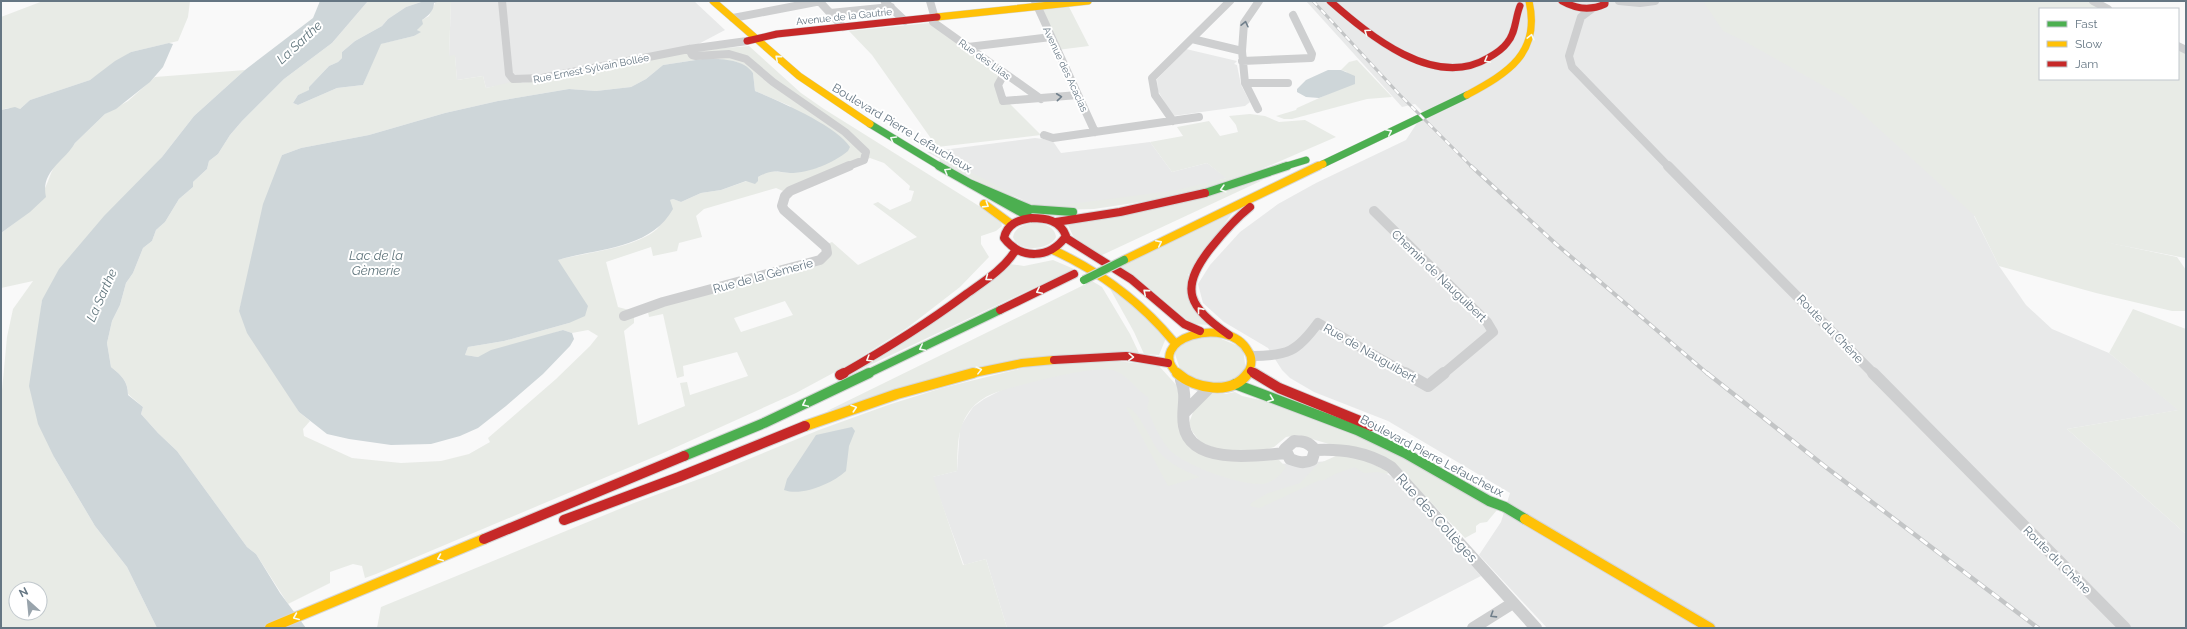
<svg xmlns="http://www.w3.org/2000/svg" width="2187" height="629" font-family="Raleway,sans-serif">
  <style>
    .built { fill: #e8e9e9 }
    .green { fill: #e8ebe6; fill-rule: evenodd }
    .water { fill: #ced6d9 }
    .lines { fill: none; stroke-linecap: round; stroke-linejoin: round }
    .fast-far2-casing { stroke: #d5d6d7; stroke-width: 8 }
    .fast-far1-casing { stroke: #d5d6d7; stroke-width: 10 }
    .fast-casing { stroke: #d5d6d7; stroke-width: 12 }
    .slow-far2-casing { stroke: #d5d6d7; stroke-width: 8 }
    .slow-far1-casing { stroke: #d5d6d7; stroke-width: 10 }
    .slow-casing { stroke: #d5d6d7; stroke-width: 12 }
    .jam-far2-casing { stroke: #d5d6d7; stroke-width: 8 }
    .jam-far1-casing { stroke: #d5d6d7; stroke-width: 10 }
    .jam-casing { stroke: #d5d6d7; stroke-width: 12 }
    .street-far2 { stroke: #cecfd0; stroke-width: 8 }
    .street-far1 { stroke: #cecfd0; stroke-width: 10 }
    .street { stroke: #cecfd0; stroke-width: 12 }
    .fast-far2 { stroke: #4caf50; stroke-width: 7 }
    .fast-far1 { stroke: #4caf50; stroke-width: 8 }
    .fast { stroke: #4caf50; stroke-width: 10 }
    .slow-far2 { stroke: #ffc107; stroke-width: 7 }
    .slow-far1 { stroke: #ffc107; stroke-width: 8 }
    .slow { stroke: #ffc107; stroke-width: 10 }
    .jam-far2 { stroke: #c62828; stroke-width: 7 }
    .jam-far1 { stroke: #c62828; stroke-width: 8 }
    .jam { stroke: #c62828; stroke-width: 10 }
    .rail-far2-casing { stroke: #c3c5c6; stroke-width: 3 }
    .rail-far1-casing { stroke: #c3c5c6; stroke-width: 4 }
    .rail-casing { stroke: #c3c5c6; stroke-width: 4.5 }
    .rail-far2 { stroke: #fff; stroke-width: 2; stroke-dasharray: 6; stroke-linecap: butt }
    .rail-far1 { stroke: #fff; stroke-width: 2.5; stroke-dasharray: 7; stroke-linecap: butt }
    .rail { stroke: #fff; stroke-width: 3; stroke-dasharray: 9; stroke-linecap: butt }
    .fast-bridge-casing { stroke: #d5d6d6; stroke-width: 10; stroke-linecap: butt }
    .fast-bridge { stroke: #4caf50; stroke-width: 8 }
    .oneway { stroke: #707f8b }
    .oneway2 { stroke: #f6fbf6 }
    .labels { text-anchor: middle; stroke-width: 4; stroke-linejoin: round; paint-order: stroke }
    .far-street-label { font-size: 10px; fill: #657683; stroke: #fff }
    .street-label { font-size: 12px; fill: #657683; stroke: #fff }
    .water-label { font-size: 13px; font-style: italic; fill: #60757c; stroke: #fff }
    .near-street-label { font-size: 14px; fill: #657683; stroke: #fff }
  </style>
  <rect width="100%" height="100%" fill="#f9f9f9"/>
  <path class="built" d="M451 1H694L725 30 689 49 486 88 483 76 457 80 455 56H449Z
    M1306 1H2083L2040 9V79H2178L2186 258 1974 216 1999 266 2026 305 2052 329 2109 353 2179 410 2067 429 2186 534V628H1547L1479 555 1501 522 1510 493 1388 421 1314 392 1290 378 1282 370 1268 348 1224 322 1203 303 1198 284 1210 265 1240 232 1278 204 1316 183 1406 140 1417 123 1429 118 1415 104 1402 107Z
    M1186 49 1237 61 1234 64 1237 65 1241 85 1250 102 1245 106 1173 116 1158 91 1157 79Z
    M1035 138 1052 140 1061 153 1150 142 1172 172 1207 163 1227 178 1179 191 1063 207 1032 204 983 182 927 152Z
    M1081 365 1135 366 1176 443 1227 467 1332 461 1380 470 1392 477 1481 576 1380 628H1007L986 559 964 565 932 477 957 471 960 427 973 407 984 399 1027 377Z"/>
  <path class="green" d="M43 1H190L188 17 178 41 131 52 90 80 30 100 20 109 8 108 1 110V17Z
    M368 1H424L406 7 388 19 382 26 355 41 342 52V58L338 62 329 66 309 87 310 90 298 95 293 103 298 105 337 88 363 85 380 44 414 36 420 32 417 30 422 20 429 16 436 1H451L449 56 455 55 457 80 483 76 486 88 519 80 522 83 536 81 701 50 749 46 801 93 824 109 995 216 1001 222 1002 226 996 231 981 236V244L989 257 960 287 907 328 848 365 796 393 661 454 376 574 365 578 362 566 353 564 330 572V583L288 604 256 554 247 547 177 451 158 433 141 414 143 407 128 394C128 381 121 375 111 367L107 343 112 321 120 305 126 283 133 273 143 248 152 241 156 230 165 222 179 199 193 187V182L207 169 209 161 218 154 230 135 242 121 284 79 332 43ZM709 58 737 62 753 73 755 91 790 106 820 167 791 173 769 171 758 177 721 190 701 193 681 202 673 199 670 200C667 208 664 223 657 229 634 249 586 252 557 260L569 323 504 341 468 347 465 355 478 357 563 330 572 333 588 330 598 336 590 346 556 379 488 438 490 442 469 454 441 461 401 463 352 458 304 436 303 429 310 421 299 412 239 311 282 155 301 148 369 135 445 113 498 101 569 89 596 91 631 87 646 79 663 65ZM870 158 884 163 910 186 909 190 914 191 911 201 890 210 878 202 873 204 917 237 858 265 832 242 821 247 824 251 812 261 654 307 648 312 649 317 663 314 677 378 684 376 683 366 737 352 748 376 690 395 687 382 680 383 685 406 638 425 624 331 634 323V314L629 310 618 307 606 262 651 247 653 256 677 251 679 243 702 237 696 216 704 209 776 188 790 194ZM785 301 793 315 741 332 734 318Z
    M1703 1H2090L2105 9H2040V79H2178V48L2186 52V258L2101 241 2177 257 2186 270V311H2172L2096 293 1999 266 1974 215 1845 98 1744 41 1723 31Z
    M1067 3 1089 46 1057 50 1037 7Z
    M929 23 1000 73 1001 101 1010 104 1041 135 937 147 872 55 849 31Z
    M1357 60 1392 97 1367 99 1292 119H1284L1276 116 1296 110 1297 108 1337 90 1347 72 1341 70 1349 62Z
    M245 70 194 116 162 157 42 300 38 336 54 457 95 526 127 567 157 628H1V401L7 337 13 309 33 281 1 288V233C18 221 33 210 43 192 49 182 50 171 58 161 63 154 71 151 75 143L105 114 128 101 155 77ZM16 589H40V613H16Z
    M1250 114 1265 116 1279 122 1305 120 1336 137 1234 181 1167 198 1094 209 1057 210 1023 205 938 161 942 158 994 184 1019 199 1045 205H1063L1140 195 1177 190 1226 178 1207 163 1172 172 1150 142 1183 136 1177 127 1209 121 1220 136 1238 132 1236 125 1229 116Z
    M1263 180 1100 256 1073 236 1068 225Z
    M1233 212 1188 275 1211 325 1192 324 1140 280 1120 267Z
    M1034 223C1043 223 1055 226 1056 237 1050 251 1017 252 1013 237 1015 227 1025 224 1034 223Z
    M1053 260 1074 269 836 381 1010 264 1024 266Z
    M1092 281 1102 287 1130 334 1139 353H1085L827 411Z
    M1109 287H1111L1129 301 1166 338 1159 355 1144 354 1134 332Z
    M2133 309 2186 329V534L2067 429 2178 410 2109 353Z
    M1212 335 1243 348 1246 372 1217 386 1182 375 1174 351 1180 343Z
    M1109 360 1159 366 1180 389 1189 445 1279 460 1286 467C1281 474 1276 480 1267 483 1248 489 1181 465 1168 448 1159 437 1152 421 1147 407L1149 401 1148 397C1135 389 1128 374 1112 370 1094 365 1012 386 992 394 985 397 977 402 972 408 956 427 958 447 957 471L933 477 963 565 986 559 1007 628H377L381 607 634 503 710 475 819 430 888 405 942 388 1027 367Z
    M1235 392 1242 396 1265 401 1347 430 1414 462 1497 510 1487 522 1480 523 1476 526V532L1465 538 1408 478 1336 446 1298 435 1286 437 1274 447 1264 450 1227 452 1201 443 1192 431 1189 423 1195 407 1208 394H1226Z
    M1126 407C1139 408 1151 443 1160 453 1171 465 1185 471 1200 477L1168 486Z
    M1338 455 1359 458 1390 472 1387 474 1377 472 1364 473 1355 467 1335 474 1322 481 1320 480 1260 508 1250 506 1251 503 1268 493 1300 483 1318 464Z"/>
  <path class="water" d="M320 1H368L332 43 284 79 242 121 230 135 218 154 209 161 207 169 193 182V187L179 199 165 222 156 230 152 241 143 248 133 273 126 283 120 305 112 321 107 343 111 367C121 375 128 381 128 395L143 407 141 414 158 433 177 451 247 547 256 554 280 593 306 628H157L127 567 95 526 54 457 38 424 29 386 42 300 59 269 104 216 162 157 194 116 245 70 313 18Z
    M424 1 437 2 434 3C434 11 428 16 422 20L423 24 417 30 421 32 414 36 381 44 363 85 337 88 298 105 293 103 298 95 309 90V87L329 66 338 62 342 58V52L355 41 382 26 388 19 406 7Z
    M169 43 173 44 163 67 150 82 116 109 105 114 75 143C65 161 40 171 46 197L30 212 1 233V110L15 107 20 109 30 100 90 80 115 61 131 52Z
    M709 58C725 60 743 59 753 73L755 91C779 101 837 126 850 147L848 151C833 163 810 173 790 173 775 172 773 169 758 177V181L755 184 746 181 721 190 701 193 681 202 673 199 670 200 673 209C650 250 597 248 558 260L588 306 585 316 569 323 504 341 468 347 465 355 478 357 491 350 563 330 572 333 574 339 570 346 543 374 506 406 478 428 460 436 431 444 391 445 349 439 327 434 299 412 247 333 239 311 263 204 282 155 301 148 369 135 445 113 498 101 569 89 596 91 631 87 646 79 663 65Z
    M1328 70H1341L1355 76V84L1319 98 1306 97 1297 92V89L1306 80Z
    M852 427 855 431 849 446 846 471C833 483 802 497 784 490L787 479 816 435Z"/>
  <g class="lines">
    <defs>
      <path id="fast-far2" d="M870 124 941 167
        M1323 164 1467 95
        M1283 167 1306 160"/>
      <path id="fast-far1" d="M939 166 1031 218
        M969 183 1030 209 1073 212
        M1205 193 1287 166
        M867 374 1000 310"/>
      <path id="fast" d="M1235 384 1357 430 1405 453 1489 501 1505 507 1525 519
        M684 456 764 423 869 373"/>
      <path id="slow-far2" d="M713 1 799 76 870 124
        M937 17 1088 1
        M1467 95C1508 73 1541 53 1529 1
        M1316 167 1323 164"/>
      <path id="slow-far1" d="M984 204 1011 224
        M1053 250C1101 272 1140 301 1174 342
        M1124 260 1318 166
        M969 374 1022 363 1054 360
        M1178 374C1142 340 1227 313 1248 351 1253 358 1252 366 1247 374"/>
      <path id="slow" d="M1177 373C1195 389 1232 396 1248 373
        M805 426 897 394 973 373
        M1525 519 1710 628
        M270 628 484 539"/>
      <path id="jam-far2" d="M1330 1C1369 35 1434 90 1488 58 1495 54 1502 50 1507 43 1516 33 1515 18 1520 6
        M1562 1C1576 9 1590 11 1605 4V1
        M747 41 777 34 937 17"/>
      <path id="jam-far1" d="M1031 218C1046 218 1060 220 1066 236 1050 259 1021 260 1004 238 1007 224 1018 220 1031 218Z
        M1056 222 1120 212 1205 193
        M1066 238 1131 279 1184 324 1200 331
        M1000 310 1074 274
        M1229 335C1189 307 1178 290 1210 249 1222 234 1235 219 1250 207
        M1054 360 1126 356 1168 363
        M1251 371 1256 374
        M842 374C884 350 926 324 965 295 983 282 1003 270 1015 251"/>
      <path id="jam" d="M1254 373 1279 388 1372 426
        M840 375 844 373
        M564 520 679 477 805 426
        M484 539 684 456"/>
    </defs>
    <use href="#fast-far2" class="fast-far2-casing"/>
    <use href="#fast-far1" class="fast-far1-casing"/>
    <use href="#fast" class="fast-casing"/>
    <use href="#slow-far2" class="slow-far2-casing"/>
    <use href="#slow-far1" class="slow-far1-casing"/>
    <use href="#slow" class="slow-casing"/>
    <use href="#jam-far2" class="jam-far2-casing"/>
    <use href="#jam-far1" class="jam-far1-casing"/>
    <use href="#jam" class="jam-casing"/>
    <path class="street-far2" d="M502 1 509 74 513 79 542 78 689 49 747 41
      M930 1 934 15 932 18 933 22 1041 99
      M1035 1 1095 132
      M1619 1 1640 3 1655 1
      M2093 1 2108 9
      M820 2 843 27
      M885 2 905 21
      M1593 8 1581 17 1569 56 1572 67 1669 167
      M830 13 891 7
      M733 18 821 1
      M1192 39 1242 51
      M2178 46 2186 50
      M968 47 1051 37
      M689 49 692 55 696 56 729 54 746 59 773 82 845 132 866 152 864 160 846 167
      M1242 61 1311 58 1312 54 1293 15
      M1004 74 998 85 1003 101 1078 95
      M1245 83H1288
      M1258 109 1245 83 1242 51 1244 23 1259 1
      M1173 121 1155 95 1152 78 1230 1
      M1044 135 1053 138 1199 117"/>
    <path class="street-far1" d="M1668 166 1874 374
      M1374 211 1487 322 1493 332 1443 374
      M624 316 663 302 820 260 827 253 826 247 784 210 782 206 785 196 790 191 849 166
      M1252 356C1287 356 1297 352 1318 323L1407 374"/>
    <path class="street" d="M1405 373 1428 386 1444 373
      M1873 373 2125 628
      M1181 380C1188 398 1181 409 1184 426 1191 465 1256 456 1285 453
      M1185 412 1209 388
      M1294 441C1303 441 1309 442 1315 450L1312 460C1304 464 1298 462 1290 459L1285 449Z
      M1316 450C1343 449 1367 452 1391 467L1536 628
      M1473 628 1513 603"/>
    <use href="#fast-far2" class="fast-far2"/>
    <use href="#fast-far1" class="fast-far1"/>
    <use href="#fast" class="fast"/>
    <use href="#slow-far2" class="slow-far2"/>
    <use href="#slow-far1" class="slow-far1"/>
    <use href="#slow" class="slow"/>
    <use href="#jam-far2" class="jam-far2"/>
    <use href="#jam-far1" class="jam-far1"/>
    <use href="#jam" class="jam"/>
    <defs>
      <path id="rail-far2" d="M1313 1 1400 95 1472 167"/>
      <path id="rail-far1" d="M1471 166 1556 244 1708 374"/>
      <path id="rail" d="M1707 373 1827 468 2038 628"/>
    </defs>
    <use href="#rail-far2" class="rail-far2-casing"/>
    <use href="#rail-far1" class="rail-far1-casing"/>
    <use href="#rail" class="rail-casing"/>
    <use href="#rail-far2" class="rail-far2"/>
    <use href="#rail-far1" class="rail-far1"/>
    <use href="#rail" class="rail"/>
    <defs>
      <path id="fast-bridge" d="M1084 280 1124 260"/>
    </defs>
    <use href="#fast-bridge" class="fast-bridge-casing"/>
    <use href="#fast-bridge" class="fast-bridge"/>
  </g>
  <defs><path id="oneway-chevron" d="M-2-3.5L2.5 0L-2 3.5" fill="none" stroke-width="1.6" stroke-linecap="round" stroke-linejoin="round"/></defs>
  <g class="oneway">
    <use href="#oneway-chevron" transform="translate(1245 24) rotate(-77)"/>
    <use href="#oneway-chevron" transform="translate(1059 97) rotate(-6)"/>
    <use href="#oneway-chevron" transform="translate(1493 615) rotate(148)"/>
  </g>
  <g class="oneway2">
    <use href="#oneway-chevron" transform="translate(1367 32) rotate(-145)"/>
    <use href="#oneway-chevron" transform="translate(1531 37) rotate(-76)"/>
    <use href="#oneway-chevron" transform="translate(778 58) rotate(-139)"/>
    <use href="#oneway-chevron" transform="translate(1487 60) rotate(151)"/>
    <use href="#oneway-chevron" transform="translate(1389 132) rotate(-26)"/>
    <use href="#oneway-chevron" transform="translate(893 139) rotate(-149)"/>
    <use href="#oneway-chevron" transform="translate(947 171) rotate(-150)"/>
    <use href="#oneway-chevron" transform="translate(1223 189) rotate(164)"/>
    <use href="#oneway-chevron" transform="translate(986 205) rotate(32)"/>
    <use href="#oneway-chevron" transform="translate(1159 243) rotate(-26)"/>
    <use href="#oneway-chevron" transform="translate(988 278) rotate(143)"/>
    <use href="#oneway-chevron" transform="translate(1039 291) rotate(154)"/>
    <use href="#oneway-chevron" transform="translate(1146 292) rotate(-140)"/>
    <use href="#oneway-chevron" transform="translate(1200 310) rotate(-129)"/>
    <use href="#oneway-chevron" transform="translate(922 348) rotate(154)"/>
    <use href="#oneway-chevron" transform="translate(1131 357) rotate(2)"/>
    <use href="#oneway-chevron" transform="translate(869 359) rotate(149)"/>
    <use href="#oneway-chevron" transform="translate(979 370) rotate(-14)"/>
    <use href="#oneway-chevron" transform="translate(1271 399) rotate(21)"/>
    <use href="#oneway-chevron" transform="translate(805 404) rotate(155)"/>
    <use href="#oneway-chevron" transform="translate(854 408) rotate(-18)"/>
    <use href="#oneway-chevron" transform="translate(440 558) rotate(158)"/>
    <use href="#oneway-chevron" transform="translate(296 617) rotate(157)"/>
  </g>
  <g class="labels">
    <g class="far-street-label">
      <text transform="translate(844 16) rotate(-6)" y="4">Avenue de la Gautrie</text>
      <text transform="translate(985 59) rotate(36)" y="4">Rue des Lilas</text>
      <text transform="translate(591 68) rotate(-11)" y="4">Rue Ernest Sylvain Bollée</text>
      <text transform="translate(1066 69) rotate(65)" y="4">Avenue des Acacias</text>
    </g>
    <g class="street-label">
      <text transform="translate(902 128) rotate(31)" y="4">Boulevard Pierre Lefaucheux</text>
      <text transform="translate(763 276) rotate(-15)" y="4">Rue de la Gèmerie</text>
      <text transform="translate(1439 276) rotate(44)" y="4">Chemin de Nauguibert</text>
      <text transform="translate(1830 329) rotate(46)" y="4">Route du Chêne</text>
      <text transform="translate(1370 353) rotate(30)" y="4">Rue de Nauguibert</text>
      <text transform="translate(1432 456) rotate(28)" y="4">Boulevard Pierre Lefaucheux</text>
      <text transform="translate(2057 560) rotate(45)" y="4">Route du Chêne</text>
    </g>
    <g class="water-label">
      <text transform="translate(299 42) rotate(-43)" y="5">La Sarthe</text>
      <text x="376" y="260">Lac de la<tspan x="376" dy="15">Gèmerie</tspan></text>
      <text transform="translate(101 295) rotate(-66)" y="5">La Sarthe</text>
    </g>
    <g class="near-street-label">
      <text transform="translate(1437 518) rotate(48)" y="5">Rue des Collèges</text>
    </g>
  </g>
  <rect width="2187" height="629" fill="none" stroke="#657683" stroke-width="4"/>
  <rect x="2039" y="8" width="140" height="72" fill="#ffffff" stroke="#c1c8cd"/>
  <rect x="2047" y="21" width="20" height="6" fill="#4caf50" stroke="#c1c8cd"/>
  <text x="2075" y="28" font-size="12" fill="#657683">Fast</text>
  <rect x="2047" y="41" width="20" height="6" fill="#ffc107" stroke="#c1c8cd"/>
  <text x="2075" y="48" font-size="12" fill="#657683">Slow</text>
  <rect x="2047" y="61" width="20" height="6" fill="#c62828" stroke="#c1c8cd"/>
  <text x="2075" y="68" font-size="12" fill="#657683">Jam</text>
  <g transform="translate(28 601) rotate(333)"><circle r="19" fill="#ffffff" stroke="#c1c8cd"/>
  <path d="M0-3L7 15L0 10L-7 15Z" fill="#99a4ac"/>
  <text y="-6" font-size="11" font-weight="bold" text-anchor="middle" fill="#657683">N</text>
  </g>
</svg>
